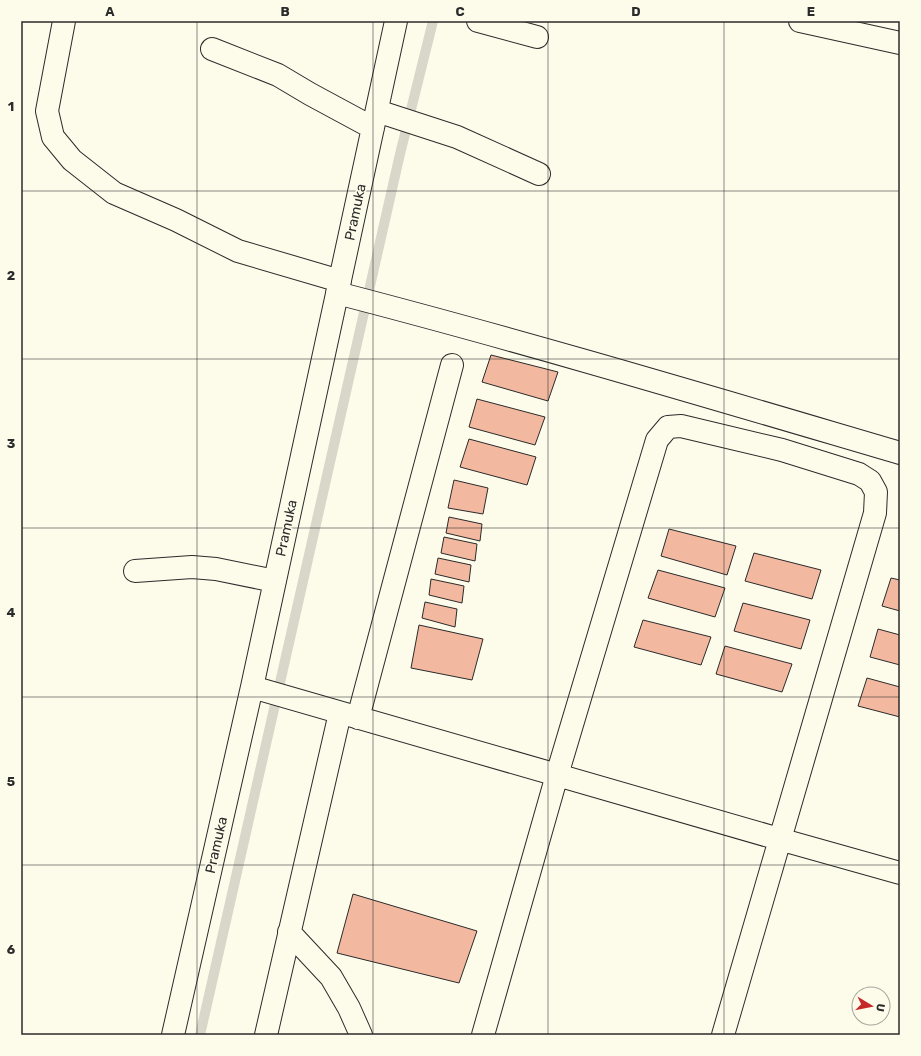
<svg xmlns="http://www.w3.org/2000/svg" width="921" height="1056" font-family="Rubik,sans-serif">
  <style>
    .lines { fill: none; stroke-linecap: round; stroke-linejoin: round }
    .stream { stroke: #d8d7c9; stroke-width: 10 }
    .building { fill: #f2b8a0; stroke: #2b2b2b }
    .minor-casing { stroke: #2b2b2b; stroke-width: 24 }
    .minor { stroke: #fdfbea; stroke-width: 22 }
    .grid { fill: none; stroke: #2b2b2b; stroke-width: 1; stroke-opacity: 0.55 }
    .labels { text-anchor: middle; stroke-width: 3; stroke-linejoin: round; paint-order: stroke }
    .street-label { font-size: 14px; fill: #2b2b2b; stroke: #fdfbea }
    .neatline { fill: none; stroke: #2b2b2b; stroke-width: 1.5 }
    .grid-label { font-size: 13px; text-anchor: middle; font-weight: bold; fill: #2b2b2b }
  </style>
  <rect width="100%" height="100%" fill="#fdfbea"/>
  <g class="lines">
    <path class="stream" d="M200 1035 400 154 433 21"/>
  </g>
  <path class="building" d="M491 355 558 372 548 401 482 382Z
    M477 399 545 417 535 445 469 427Z
    M469 439 536 457 527 485 460 467Z
    M454 480 488 488 483 514 448 508Z
    M449 517 482 524 480 541 446 533Z
    M669 529 736 546 727 575 661 556Z
    M444 537 477 544 475 561 441 553Z
    M754 553 821 570 812 599 745 581Z
    M438 558 471 565 469 582 435 574Z
    M658 570 725 588 715 617 648 598Z
    M891 578 900 580V611L882 606Z
    M431 579 464 586 462 603 429 595Z
    M425 602 457 609 455 627 422 618Z
    M743 603 810 620 801 649 734 631Z
    M643 620 711 637 701 665 634 647Z
    M419 625 483 639 472 680 411 668Z
    M878 629 900 635V665L870 657Z
    M725 646 792 664 782 692 716 674Z
    M867 678 900 687V717L858 706Z
    M353 894 477 931 459 983 337 953Z"/>
  <g class="lines">
    <defs>
      <path id="minor" d="M64 21 47 111 53 137 72 160 114 193 176 220 238 251 340 281
        M478 21 537 37
        M800 21 900 43
        M212 49 278 75 310 94 373 128
        M377 111 457 137 539 174
        M337 293C526 342 713 398 900 453
        M135 571 192 567 216 569 275 581
        M252 687 779 839 900 873
        M358 718 452 365
        M289 932 331 977 349 1008 361 1035
        M173 1035 252 687 396 21
        M266 1035 340 713
        M483 1035 557 775 657 440 668 427 681 426 782 450 859 474 870 481 876 492 875 513 723 1035"/>
    </defs>
    <use href="#minor" class="minor-casing"/>
    <use href="#minor" class="minor"/>
  </g>
  <path class="grid" d="M197 21V1035M373 21V1035M548 21V1035M724 21V1035M21 191H900M21 359H900M21 528H900M21 697H900M21 865H900"/>
  <g class="labels">
    <g class="street-label">
      <text transform="translate(355 212) rotate(-78)" y="5">Pramuka</text>
      <text transform="translate(286 528) rotate(-78)" y="5">Pramuka</text>
      <text transform="translate(216 845) rotate(-77)" y="5">Pramuka</text>
    </g>
  </g>
  <rect width="921" height="1056" fill="none" stroke="#fdfbea" stroke-width="44"/>
  <g transform="translate(871 1006) rotate(100)"><circle r="19" fill="#fdfbea" stroke="#a9a89e"/>
  <path d="M0-3L7 15L0 10L-7 15Z" fill="#c62828"/>
  <text y="-6" font-size="11" font-weight="bold" text-anchor="middle" fill="#2b2b2b">U</text>
  </g>
  <rect x="22" y="22" width="877" height="1012" class="neatline"/>
  <g class="grid-label">
    <text x="110" y="16">A</text>
    <text x="285" y="16">B</text>
    <text x="460" y="16">C</text>
    <text x="636" y="16">D</text>
    <text x="811" y="16">E</text>
    <text x="11" y="111">1</text>
    <text x="11" y="280">2</text>
    <text x="11" y="448">3</text>
    <text x="11" y="617">4</text>
    <text x="11" y="786">5</text>
    <text x="11" y="954">6</text>
  </g>
</svg>
